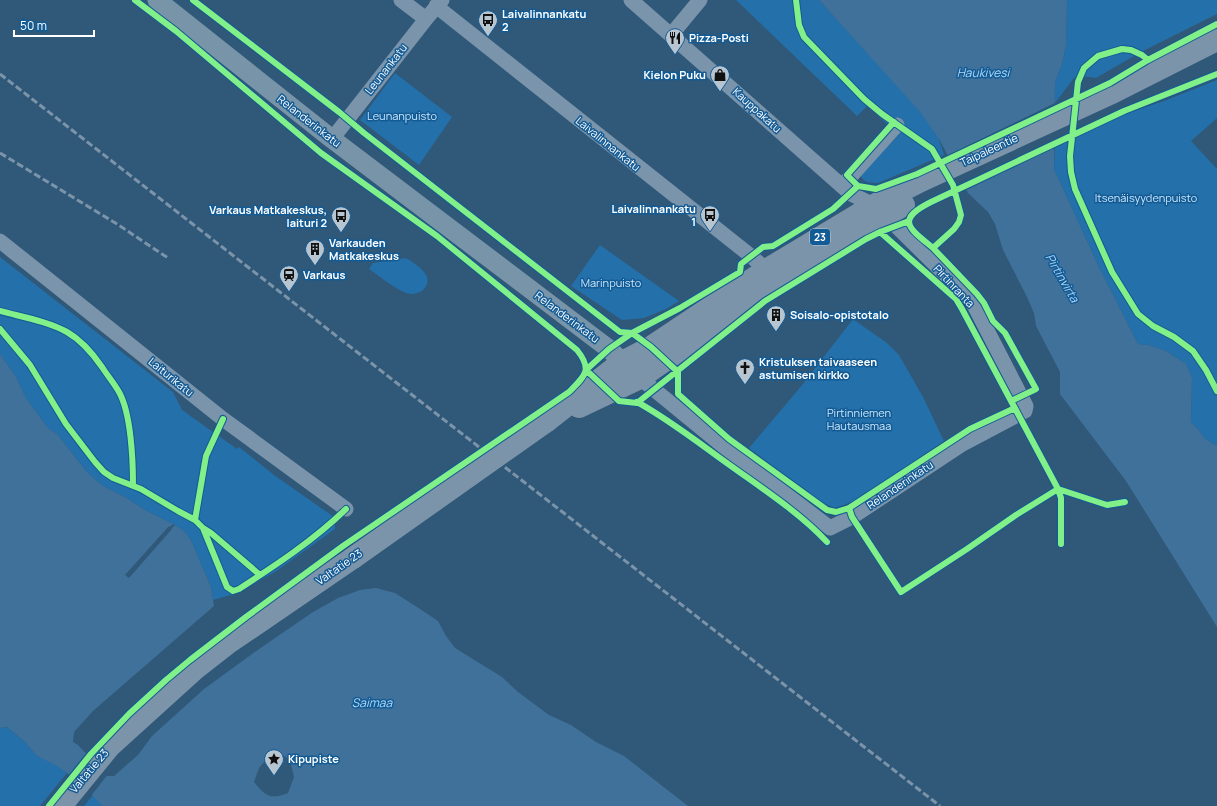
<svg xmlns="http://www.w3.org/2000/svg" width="1217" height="806" font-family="Manrope,sans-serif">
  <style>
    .green { fill: #2470aa }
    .water { fill: #3f719a; fill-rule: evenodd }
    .pier { fill: #305878 }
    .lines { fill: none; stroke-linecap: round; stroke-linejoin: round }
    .minor { stroke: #7994ab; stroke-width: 15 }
    .major { stroke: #7794a8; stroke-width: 19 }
    .highway { stroke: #7b94a9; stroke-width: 22 }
    .rail { stroke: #7b94a9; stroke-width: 3; stroke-dasharray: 7 3; stroke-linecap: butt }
    .highway-bridge { stroke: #7b94a9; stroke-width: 22 }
    .cycleway-casing { stroke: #135b95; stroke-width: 8 }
    .cycleway { stroke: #82f089; stroke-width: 6 }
    .labels { text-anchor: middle; stroke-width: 3; stroke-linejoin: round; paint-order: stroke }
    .shield { fill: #135b95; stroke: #b8cedf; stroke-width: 1 }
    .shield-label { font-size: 10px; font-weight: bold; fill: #fff }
    .poi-label { font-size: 11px; font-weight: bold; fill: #fff; stroke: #135b95; text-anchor: start }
    .street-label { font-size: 11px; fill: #fff; stroke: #135b95 }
    .park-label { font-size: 11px; fill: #cae7fd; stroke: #135b95 }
    .water-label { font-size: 12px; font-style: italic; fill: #aed9f9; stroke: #135b95 }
  </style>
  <rect width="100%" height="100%" fill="#305878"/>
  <path class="green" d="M736 0H819L922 113 939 139 944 155 878 183C870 183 863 183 860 174L899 135 867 106 857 116Z
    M1067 0H1217V14L1141 52 1096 78 1081 76 1074 78 1055 103V82L1062 64 1066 45Z
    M395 73 452 117 419 165 360 120Z
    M1217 80V118L1191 141 1217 169V446L1204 438 1199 430 1191 422 1192 378 1186 364 1166 351 1148 345 1138 344 1100 269 1054 169 1055 147 1125 114 1164 101Z
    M600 245 679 301 666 309 644 318 622 320 571 286Z
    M0 257 173 392 182 410 237 449 239 447 274 475 334 517 335 529 275 572 234 594 213 600 211 587 191 540 183 530 173 524 145 510 125 497 103 486 87 472 57 434 48 428 26 398 16 377 0 354Z
    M406 258C416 264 437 277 423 290 421 292 415 294 412 294 401 294 378 275 369 269L373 263Z
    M853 319 887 343 899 355 923 397 944 441 857 500 835 508 823 503 749 448 803 384Z
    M7 727 24 741 37 756 57 765 67 773 40 806H0V728Z
    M93 795 101 805 102 806H84Z"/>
  <path class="water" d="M819 0H1067L1066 45 1062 64 1055 82 1054 169 1100 269 1138 344 1148 345 1166 351 1186 364 1192 378 1191 422 1199 430 1204 438 1217 446V627L1126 481 1060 394V372L1036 326 1034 313 1026 295 1003 250 995 224 988 212 968 193 939 139 921 113Z
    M0 354 16 377 26 398 48 428 57 434 87 472 103 486 125 497 145 510 173 524 183 530 191 540 211 587 214 606 93 711 74 732 73 742 78 745 107 776H114L138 755 152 736 204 689 252 654 313 612 338 598 360 590 376 588 395 593 417 607 438 621 446 636 455 648 502 677 518 692 549 715 571 725 596 742 624 756 688 806H102L92 795 67 773 57 766 37 756 24 741 7 727 0 728ZM281 754 290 760 294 777 288 793C271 800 265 796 254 782L259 768 268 757Z"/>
  <path class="pier" d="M1057 102V146L964 191 946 156Z
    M173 524 175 525 171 529H172L129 578 125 575 169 526 170 527Z
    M87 752 108 774 91 796 68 776Z"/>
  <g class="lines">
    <path class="minor" d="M401 0 426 19
      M631 0 851 194 874 205 886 216 965 294 973 303 1026 406 1025 411 961 445 852 517 830 528 723 446 640 378
      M436 6 751 256 772 275
      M671 35 700 0
      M332 139 426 19 442 0
      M842 186 897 125
      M0 241 223 419 346 509"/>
    <path class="major" d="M157 0 332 139 609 349 633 372"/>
    <path class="highway" d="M579 407 640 378 779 281 904 205
      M547 421 622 362 651 347 766 270 874 205 921 181 1114 92 1217 40
      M61 806 110 746 195 669 227 644 353 558"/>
    <path class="rail" d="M0 74 940 806
      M0 153 117 224 168 258"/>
    <path class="highway-bridge" d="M353 558 547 421"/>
    <defs>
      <path id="cycleway" d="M193 0 339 112 364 133 620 332 632 333 680 308 740 272 741 264 763 247 773 246 833 209 858 186
        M796 0 799 25 804 37 864 99 882 114 932 149 953 185 961 215 959 222 954 229 933 248C909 228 895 220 931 202L1124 111 1217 74
        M1148 60 1142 55 1131 50 1122 49 1098 56 1084 68 1078 82 1070 156 1071 172 1075 189 1112 272 1138 314 1153 326 1174 337 1193 351 1206 370 1217 391
        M894 122 847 175 858 186 876 189 917 174 1110 83 1148 60 1217 24
        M909 221 880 232 866 239 765 301 637 403 619 401 586 370 609 349 632 333 651 347 678 372V394L729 439 827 510 836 512 849 508 970 429 1015 408
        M880 232 956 299 962 309 1058 489 1061 498V544
        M933 248 977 294 984 303 993 321 1005 333 1036 389 1011 401
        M0 311C22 317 47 321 67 332 81 340 93 354 102 367 107 375 114 383 119 392 131 413 133 460 133 485
        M0 329 30 365 66 424 95 462 104 472 113 478 141 489 178 511 195 520 203 528 227 587 233 591 239 589C276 565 314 540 346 509
        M637 402C670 420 700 444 731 466 763 489 800 513 827 542
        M849 508 852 517 901 592 967 549 1016 515 1058 489 1107 505 1125 502
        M195 520 206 456 223 419
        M203 528 211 533 260 575
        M49 806 91 754 129 714 166 680 190 660 246 617 343 546 569 392C585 376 593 370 577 350L437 236 321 153 176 31 135 0"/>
    </defs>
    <use href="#cycleway" class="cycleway-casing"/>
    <use href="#cycleway" class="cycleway"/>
  </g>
  <defs>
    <symbol id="bus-pin" viewBox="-11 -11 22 30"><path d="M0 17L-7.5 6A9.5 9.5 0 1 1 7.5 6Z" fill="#b7c5d0" stroke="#135b95"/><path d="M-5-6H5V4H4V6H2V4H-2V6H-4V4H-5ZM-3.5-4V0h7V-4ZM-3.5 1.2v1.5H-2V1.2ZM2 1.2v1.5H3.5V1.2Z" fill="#111"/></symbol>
    <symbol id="restaurant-pin" viewBox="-11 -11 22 30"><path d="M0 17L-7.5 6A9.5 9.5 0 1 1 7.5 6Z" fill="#b7c5d0" stroke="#135b95"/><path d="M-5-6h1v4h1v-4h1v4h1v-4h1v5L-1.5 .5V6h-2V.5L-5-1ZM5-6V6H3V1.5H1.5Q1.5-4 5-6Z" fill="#111"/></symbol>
    <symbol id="shop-pin" viewBox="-11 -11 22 30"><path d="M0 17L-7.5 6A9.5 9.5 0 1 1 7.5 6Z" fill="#b7c5d0" stroke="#135b95"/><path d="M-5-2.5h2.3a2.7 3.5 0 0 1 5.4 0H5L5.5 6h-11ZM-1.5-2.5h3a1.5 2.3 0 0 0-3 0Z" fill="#111"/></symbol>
    <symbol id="building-pin" viewBox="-11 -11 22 30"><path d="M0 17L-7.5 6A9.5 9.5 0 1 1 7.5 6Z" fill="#b7c5d0" stroke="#135b95"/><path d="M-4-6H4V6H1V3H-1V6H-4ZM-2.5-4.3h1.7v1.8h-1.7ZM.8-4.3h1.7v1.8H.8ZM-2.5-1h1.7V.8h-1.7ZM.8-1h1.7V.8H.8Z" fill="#111"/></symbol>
    <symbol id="station-pin" viewBox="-11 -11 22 30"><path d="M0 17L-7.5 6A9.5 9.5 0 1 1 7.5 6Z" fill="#b7c5d0" stroke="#135b95"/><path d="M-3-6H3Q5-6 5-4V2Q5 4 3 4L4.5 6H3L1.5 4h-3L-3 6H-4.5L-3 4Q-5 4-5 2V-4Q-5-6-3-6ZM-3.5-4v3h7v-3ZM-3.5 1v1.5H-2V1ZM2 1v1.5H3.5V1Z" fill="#111"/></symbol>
    <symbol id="church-pin" viewBox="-11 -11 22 30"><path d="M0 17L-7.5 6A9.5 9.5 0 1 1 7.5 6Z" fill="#b7c5d0" stroke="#135b95"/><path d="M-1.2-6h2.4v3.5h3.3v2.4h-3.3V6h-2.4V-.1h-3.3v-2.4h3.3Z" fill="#111"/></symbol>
    <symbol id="sight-pin" viewBox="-11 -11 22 30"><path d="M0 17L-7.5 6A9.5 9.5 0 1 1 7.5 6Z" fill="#b7c5d0" stroke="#135b95"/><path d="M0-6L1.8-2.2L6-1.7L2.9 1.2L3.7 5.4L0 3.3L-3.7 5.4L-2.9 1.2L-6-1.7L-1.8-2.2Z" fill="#111"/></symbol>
  </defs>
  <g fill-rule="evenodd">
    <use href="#bus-pin" x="477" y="9" width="22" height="30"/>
    <use href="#restaurant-pin" x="664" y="27" width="22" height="30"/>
    <use href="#shop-pin" x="709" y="64" width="22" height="30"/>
    <use href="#bus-pin" x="699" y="204" width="22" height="30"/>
    <use href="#bus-pin" x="330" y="205" width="22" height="30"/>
    <use href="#building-pin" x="304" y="238" width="22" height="30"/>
    <use href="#station-pin" x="278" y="264" width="22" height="30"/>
    <use href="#building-pin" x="765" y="304" width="22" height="30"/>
    <use href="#church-pin" x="734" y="357" width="22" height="30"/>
    <use href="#sight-pin" x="263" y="748" width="22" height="30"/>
  </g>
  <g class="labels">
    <rect class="shield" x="810" y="229" width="20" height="16" rx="3"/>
    <g class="shield-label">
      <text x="820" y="241">23</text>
    </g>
    <g class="poi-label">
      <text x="502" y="18">Laivalinnankatu<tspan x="502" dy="13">2</tspan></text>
      <text x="689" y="42">Pizza-Posti</text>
      <text x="706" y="79" text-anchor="end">Kielon Puku</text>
      <text x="696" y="213" text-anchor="end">Laivalinnankatu<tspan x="696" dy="13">1</tspan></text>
      <text x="327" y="214" text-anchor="end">Varkaus Matkakeskus,<tspan x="327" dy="13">laituri 2</tspan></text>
      <text x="329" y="247">Varkauden<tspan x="329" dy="13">Matkakeskus</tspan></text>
      <text x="303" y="279">Varkaus</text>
      <text x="790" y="319">Soisalo-opistotalo</text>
      <text x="759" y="366">Kristuksen taivaaseen<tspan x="759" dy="13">astumisen kirkko</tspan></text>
      <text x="288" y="763">Kipupiste</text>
    </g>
    <g class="street-label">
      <text transform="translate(386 69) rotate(-52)" y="4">Leunankatu</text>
      <text transform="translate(757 110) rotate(42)" y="4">Kauppakatu</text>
      <text transform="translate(309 121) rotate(38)" y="4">Relanderinkatu</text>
      <text transform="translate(608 144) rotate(39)" y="4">Laivalinnankatu</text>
      <text transform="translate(989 150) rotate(-25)" y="4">Taipaleentie</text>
      <text transform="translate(954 286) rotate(47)" y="4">Pirtinranta</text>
      <text transform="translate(567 317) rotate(37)" y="4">Relanderinkatu</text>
      <text transform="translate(171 377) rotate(39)" y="4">Laiturikatu</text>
      <text transform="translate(900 485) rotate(-34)" y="4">Relanderinkatu</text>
      <text transform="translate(339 567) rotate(-35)" y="4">Valtatie 23</text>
      <text transform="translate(89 771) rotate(-50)" y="4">Valtatie 23</text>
    </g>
    <g class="park-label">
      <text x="402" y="120">Leunanpuisto</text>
      <text x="1146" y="202">Itsenäisyydenpuisto</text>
      <text x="611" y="287">Marinpuisto</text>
      <text x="859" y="417">Pirtinniemen<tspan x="859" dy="13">Hautausmaa</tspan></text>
    </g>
    <g class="water-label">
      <text x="983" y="77">Haukivesi</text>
      <text transform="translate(1062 278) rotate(60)" y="4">Pirtinvirta</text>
      <text x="372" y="707">Saimaa</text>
    </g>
  </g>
  <path d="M14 30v6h80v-6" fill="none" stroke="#ffffff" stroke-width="2"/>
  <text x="20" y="30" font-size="12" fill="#ffffff" stroke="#135b95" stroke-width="3" paint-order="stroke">50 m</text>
</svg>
